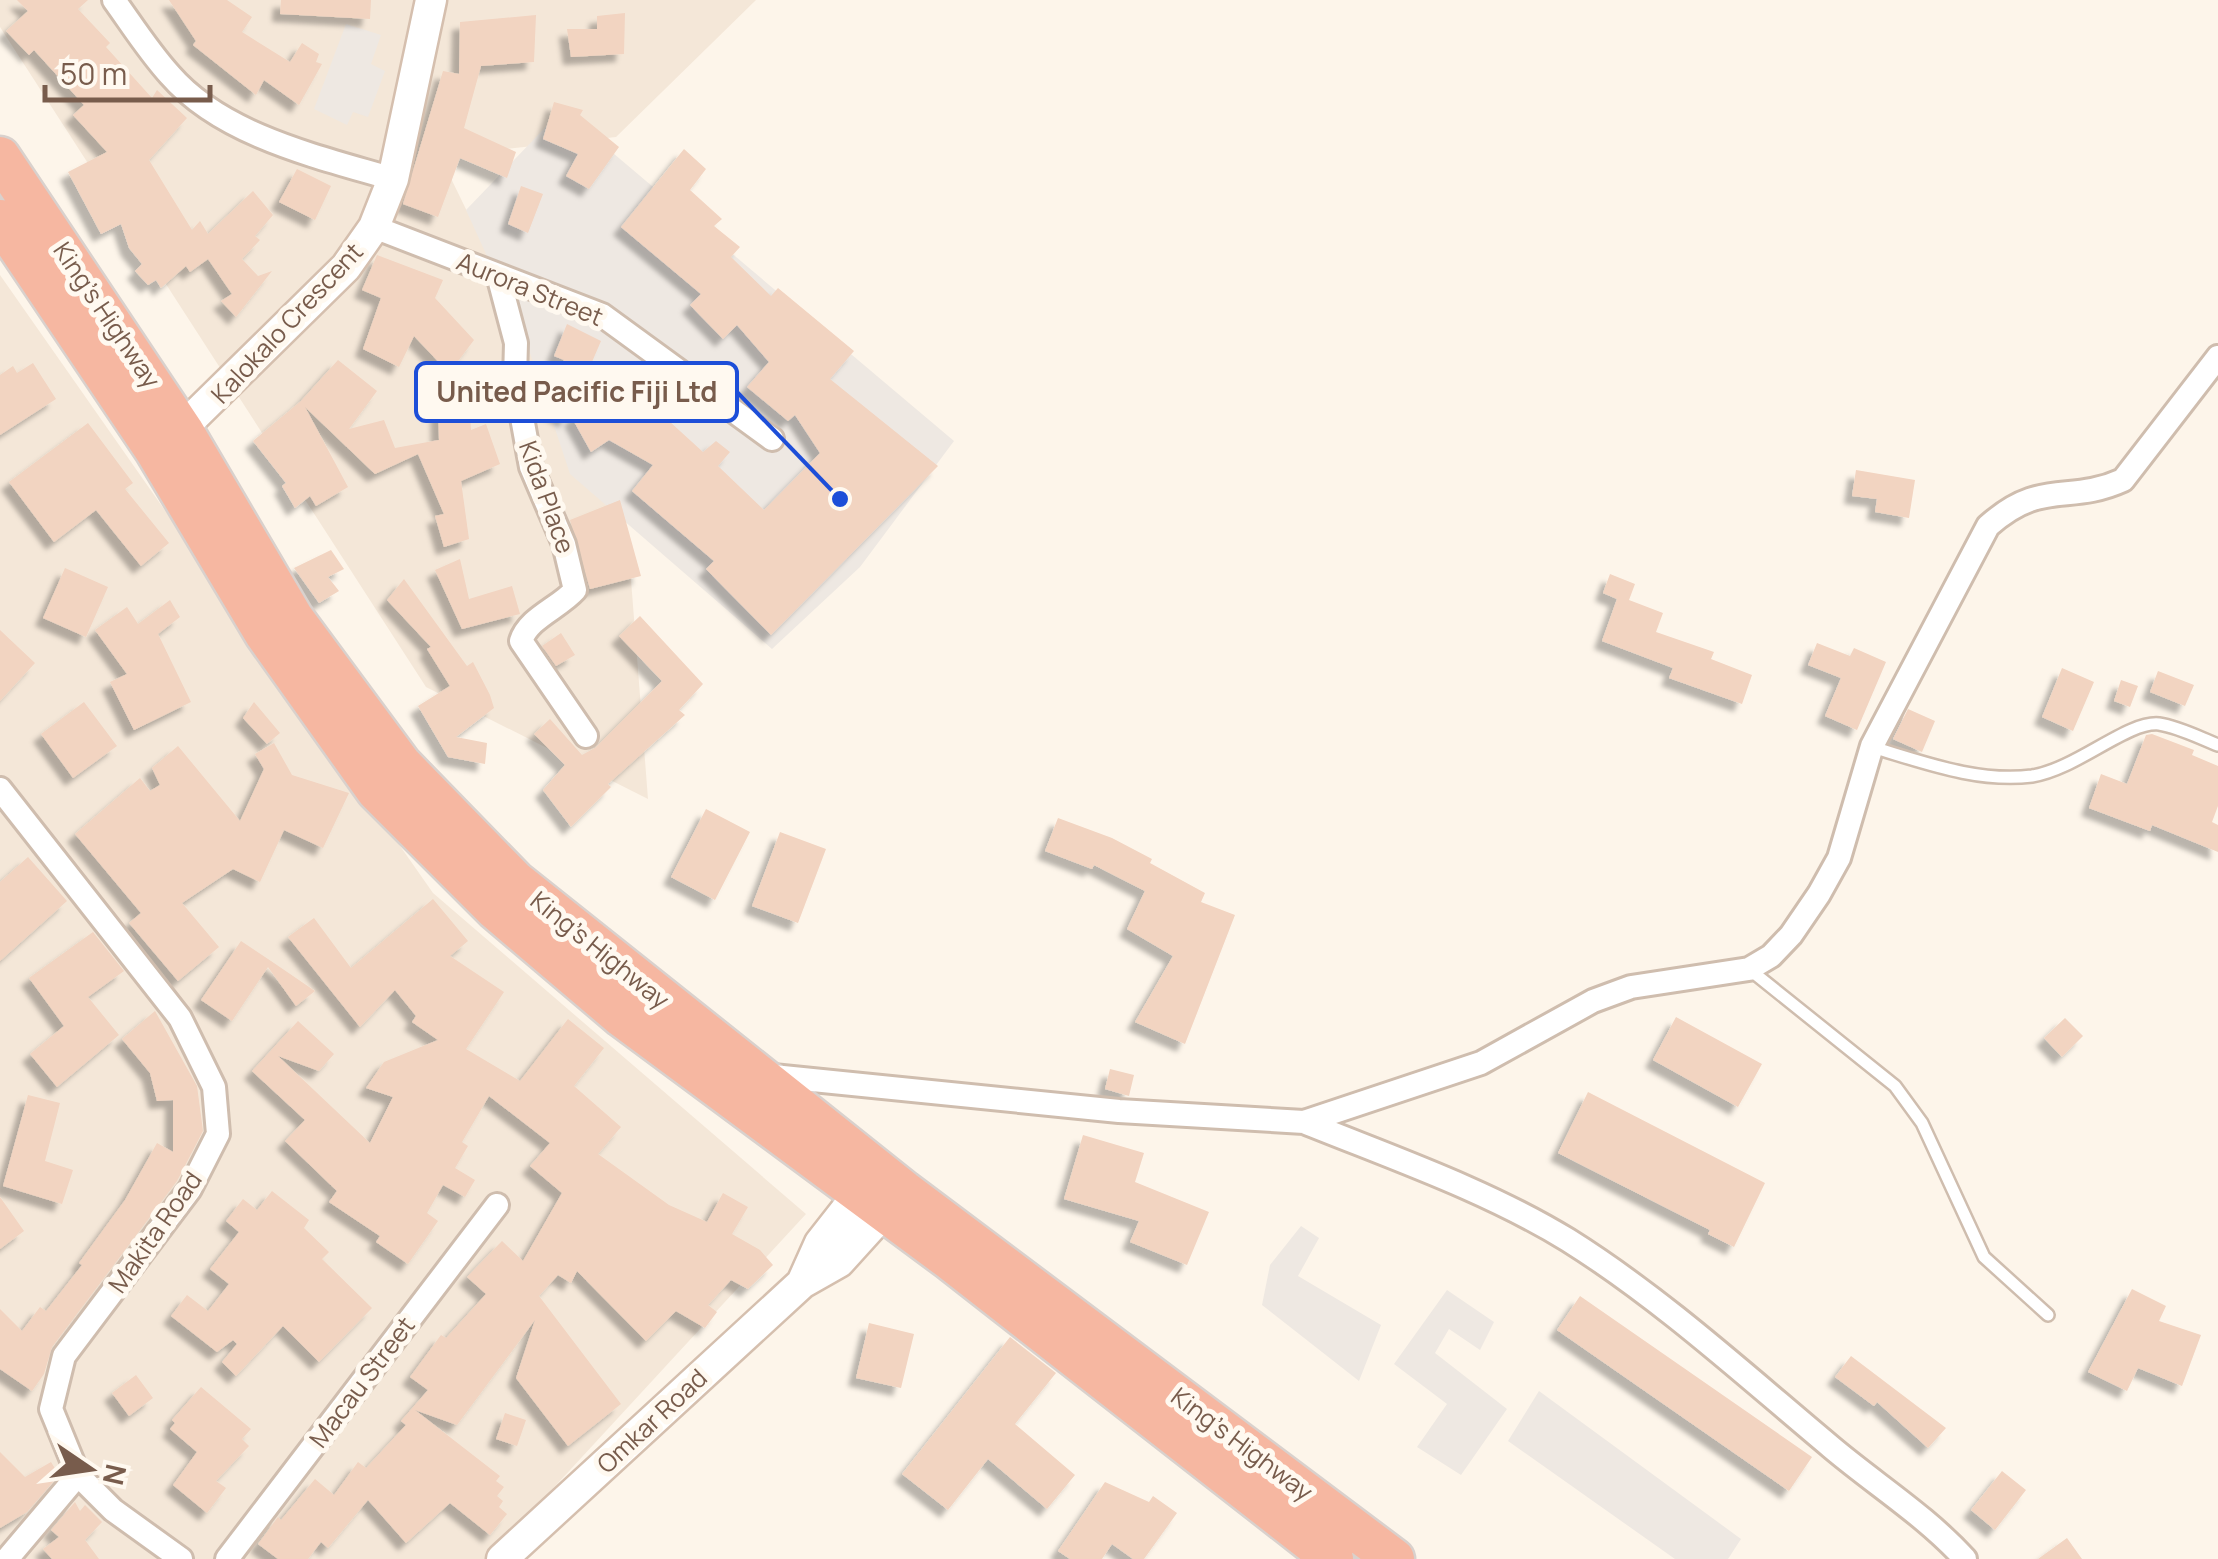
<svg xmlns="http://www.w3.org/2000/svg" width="2218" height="1559" font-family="Manrope,sans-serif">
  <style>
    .residential { fill: #f4e7d8 }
    .industrial { fill: #eee8e2 }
    .building { fill: #f2d4c1; filter: url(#shadow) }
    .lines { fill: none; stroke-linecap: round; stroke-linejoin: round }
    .lane-casing { stroke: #cfbdae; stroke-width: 16 }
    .street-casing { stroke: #cfbdae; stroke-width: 28 }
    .secondary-casing { stroke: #d5bfae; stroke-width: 35 }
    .highway-casing { stroke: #d9d1cd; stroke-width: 45 }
    .lane { stroke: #fff; stroke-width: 11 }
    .street { stroke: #fff; stroke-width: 22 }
    .secondary { stroke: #fff; stroke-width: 30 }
    .highway { stroke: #f6b7a1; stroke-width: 40 }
    .labels { text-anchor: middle; stroke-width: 10; stroke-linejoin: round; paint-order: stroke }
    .street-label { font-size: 25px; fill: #785c4c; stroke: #fff9f0 }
    .leader { fill: none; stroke: #1d4ed8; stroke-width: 4 }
    .callout-dot { fill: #1d4ed8; stroke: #fff9f0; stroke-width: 4 }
    .callout { fill: #fff9f0; stroke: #1d4ed8; stroke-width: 4 }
    .callout-label { font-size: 28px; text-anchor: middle; font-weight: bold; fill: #785c4c }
  </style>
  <defs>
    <filter id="shadow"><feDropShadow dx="-8" dy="8" stdDeviation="2.5" flood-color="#0004"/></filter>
  </defs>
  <rect width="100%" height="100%" fill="#fdf5ea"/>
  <path class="residential" d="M0 0H756L616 137 440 156 628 541 648 799 426 687 0 27Z
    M0 275 433 893 806 1214 488 1559H0Z"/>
  <path class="industrial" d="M346 24 381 35 371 64 385 71 368 117 353 112 347 125 314 109Z
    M562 110 954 441 860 567 772 649 570 474 527 344 466 210Z
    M1301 1226 1319 1238 1298 1276 1381 1325 1359 1381 1262 1305 1270 1265Z
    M1447 1290 1494 1322 1480 1350 1449 1329 1435 1353 1507 1409 1461 1475 1417 1447 1447 1404 1394 1364Z
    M1539 1391 1741 1539 1728 1559H1675L1508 1441Z"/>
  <path class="building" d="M17 0H88L78 9 110 43 106 47 152 98 157 90 187 118 149 160 192 230 200 221 208 234 253 191 273 215 255 236 260 240 242 259 258 276 272 271 236 317 221 301 232 294 208 259 190 272 186 266 161 288 156 280 148 285 135 271 142 264 129 248 121 224 101 234 68 172 107 152 73 115 84 105 34 50 29 55 6 31 28 11Z
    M169 0H227L252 17 242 32 290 62 302 43 319 54 316 62 322 64 299 105 264 80 256 95 193 45 196 41Z
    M281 0H371L370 19 280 14Z
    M625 13 624 54 571 57 567 29H597V16Z
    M536 15 534 62 481 66 464 128 516 152 507 178 460 158 438 217 403 204 443 71 459 74 460 22Z
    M554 102 583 110 580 115 619 147 589 189 566 176 578 154 543 139Z
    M684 149 706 169 690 190 722 219 714 226 740 247 731 257 771 296 778 288 854 351 830 379 938 466 771 635 706 569 714 561 632 491 653 465 609 440 591 452 572 418 629 366 678 403 669 421 703 452 716 441 730 452 718 466 764 510 820 453 795 415 788 421 747 387 769 362 737 325 723 339 690 305 701 294 621 227Z
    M297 169 331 186 315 220 279 202Z
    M521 186 543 194 528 233 508 224Z
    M377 255 443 280 435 298 474 340 449 373 414 336 399 367 363 349 381 298 362 290Z
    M567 324 601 341 567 420 538 403 564 360 554 356Z
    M338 360 377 391 349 429 384 420 395 448 439 440 438 394 468 389 471 430 486 424 500 464 461 481 469 539 444 547 435 516 444 514 418 454 375 474 305 407 348 487 316 506 310 496 295 508 282 486 286 483 253 441 301 401Z
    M33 363 56 399 0 435V375L13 366 17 373Z
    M88 423 133 483 125 489 169 543 141 566 96 510 54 542 9 482Z
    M1856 470 1915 480 1909 518 1875 512 1877 499 1852 496Z
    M620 500 641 576 590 589 570 520Z
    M331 550 344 569 328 577 339 591 319 603 294 568Z
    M460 559 469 599 512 586 520 614 462 629 435 570Z
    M65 568 108 587 86 637 43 618Z
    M1610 574 1635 584 1629 600 1663 613 1656 632 1714 652 1711 659 1752 675 1742 704 1669 678 1673 668 1602 641 1617 599 1603 593Z
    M404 579 467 666 473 662 490 695 494 708 456 737 487 743 485 764 448 757 418 706 450 686 427 649 431 647 387 600Z
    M170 600 180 617 158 634 191 702 134 730 110 682 127 674 95 630 127 607 138 624Z
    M640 616 703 684 679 710 685 715 608 784 611 787 571 827 543 790 565 765 534 734 550 719 582 755 595 748 662 681 619 636Z
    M0 630 35 663 0 701Z
    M561 633 575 655 556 666 542 646Z
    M1817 643 1850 656 1854 648 1886 662 1857 730 1825 716 1841 678 1808 665Z
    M2062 668 2094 682 2073 731 2042 717Z
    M2158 671 2194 685 2185 706 2150 692Z
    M2121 680 2138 686 2130 707 2114 701Z
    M84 702 117 746 73 778 41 734Z
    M254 702 280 733 267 744 243 718Z
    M1908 709 1935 721 1922 752 1893 739Z
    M2152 734 2194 750 2192 755 2218 766V806L2212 822 2218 825V852L2152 825 2150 831 2089 808 2101 774 2127 784 2146 735Z
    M274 743 292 775 349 793 323 848 284 830 260 882 233 869 182 903 219 947 178 981 129 923 141 913 75 834 140 778 150 791 160 785 152 768 178 746 240 821 264 769 255 754Z
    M706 809 750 832 715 900 671 877Z
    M1058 818 1112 838 1152 859 1150 863 1205 893 1201 902 1235 915 1185 1044 1135 1022 1173 956 1127 929 1145 891 1094 865 1092 869 1045 851Z
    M780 832 826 849 798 923 752 906Z
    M28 857 67 901 0 961V882Z
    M433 899 468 941 450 956 504 992 466 1049 520 1081 568 1019 604 1048 574 1086 621 1127 598 1154 669 1205 707 1222 723 1193 748 1207 732 1234 760 1250 773 1265 748 1289 731 1280 708 1305 717 1312 705 1328 676 1311 646 1341 577 1271 571 1283 558 1275 539 1296 621 1404 568 1446 516 1378 535 1320 457 1425 415 1410 500 1476 496 1481 504 1487 497 1496 503 1501 499 1507 507 1514 490 1535 450 1503 406 1543 368 1500 328 1548 321 1542 308 1559H278L258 1544 278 1517 281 1520 315 1479 334 1495 358 1462 366 1468 406 1425 401 1421 428 1390 410 1377 441 1335 446 1338 486 1294 467 1277 502 1241 523 1261 562 1193 530 1166 550 1143 489 1096 462 1142 468 1146 455 1168 475 1180 465 1197 443 1185 427 1213 438 1221 408 1264 376 1242 380 1236 329 1202 337 1191 285 1141 305 1120 252 1071 298 1021 334 1054 319 1071 278 1056 370 1143 393 1097 366 1088 384 1062 438 1040 412 1022 416 1016 395 990 360 1027 288 937 314 918 351 968Z
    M93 932 124 971 88 997 119 1035 57 1087 30 1054 64 1026 29 978Z
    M241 941 271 961 315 991 296 1006 268 967 232 1021 201 1000Z
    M155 1011 197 1086 203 1131 177 1181 52 1347 44 1374 32 1391 0 1369V1309L22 1331 40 1307 46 1311 82 1265 79 1263 125 1200 157 1143 173 1152V1100L157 1101 150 1073 122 1039Z
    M1676 1017 1762 1064 1738 1107 1653 1060Z
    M2065 1018 2083 1036 2062 1057 2044 1038Z
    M1110 1069 1134 1075 1129 1096 1105 1089Z
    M1588 1092 1765 1183 1734 1247 1708 1234 1710 1230 1558 1153Z
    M28 1095 60 1103 45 1161 73 1170 62 1204 3 1186Z
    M1083 1135 1144 1153 1135 1182 1209 1212 1187 1265 1130 1242 1139 1221 1064 1199Z
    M272 1191 309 1220 304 1228 329 1252 322 1259 372 1308 319 1362 283 1326 236 1376 222 1362 237 1344 233 1340 217 1352 171 1316 187 1295 208 1311 229 1284 210 1269 239 1232 226 1221 243 1199 257 1210Z
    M0 1197 24 1231 0 1249Z
    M2132 1289 2166 1306 2159 1321 2201 1335 2182 1386 2138 1368 2127 1391 2088 1372Z
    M1580 1296 1812 1457 1789 1491 1557 1330Z
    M869 1323 914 1334 901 1388 856 1378Z
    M1010 1337 1056 1373 1015 1424 1075 1475 1047 1509 988 1459 948 1510 902 1474Z
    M1851 1356 1946 1428 1928 1448 1877 1402 1874 1406 1835 1377Z
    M136 1375 153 1398 129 1416 112 1393Z
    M201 1387 251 1429 242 1439 249 1446 216 1481 226 1488 207 1513 173 1485 197 1452 170 1429 175 1423 172 1420Z
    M505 1413 526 1420 517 1446 496 1439Z
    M0 1452 25 1477 51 1462 59 1475 27 1512 0 1528Z
    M2002 1471 2026 1490 1995 1530 1971 1510Z
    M1105 1482 1149 1502 1153 1496 1177 1513 1144 1559H1133L1112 1544 1102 1559H1070L1058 1551Z
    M75 1502 80 1511 85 1505 102 1522 85 1540 99 1559H52L43 1549 59 1537 51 1530Z
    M2067 1538 2082 1559H2038Z"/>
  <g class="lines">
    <defs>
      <path id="lane" d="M1872 747C1923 762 1978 783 2032 776 2077 769 2127 721 2159 724 2179 727 2200 738 2218 745
        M1749 969 1895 1086 1922 1123 1984 1257 2048 1315"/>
      <path id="street" d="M114 0C132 25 149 52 170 75 223 136 319 157 393 179
        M374 227 602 315 772 439
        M498 275 516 343 515 379 531 467 564 544 575 590C559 608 528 618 521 641L586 736
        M0 789 180 1018 214 1087 218 1134 190 1189 64 1356 51 1409 78 1475 113 1510 181 1559
        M763 1075 1119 1111 1304 1122 1481 1063 1593 1001 1631 987 1749 969 1771 956 1791 935 1819 894 1839 858 1872 746 1988 526C2042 478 2068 505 2123 480L2218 357
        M1304 1122C1393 1158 1486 1190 1568 1240 1662 1299 1746 1376 1831 1447 1876 1485 1926 1516 1965 1559
        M7 1559 78 1475
        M227 1559 497 1205"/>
      <path id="secondary" d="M169 441 346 267 374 227 393 179 431 0
        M802 1283 820 1243 871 1178
        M502 1559 802 1283 839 1262 897 1198"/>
      <path id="highway" d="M0 157 183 431 293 618 401 764 515 881 904 1191 1394 1559
        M0 220 155 450 265 634 376 790 496 910 622 1017 950 1260 1333 1559"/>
    </defs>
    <use href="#lane" class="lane-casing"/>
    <use href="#street" class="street-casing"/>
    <use href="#secondary" class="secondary-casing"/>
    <use href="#highway" class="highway-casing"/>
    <use href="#lane" class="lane"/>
    <use href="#street" class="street"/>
    <use href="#secondary" class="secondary"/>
    <use href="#highway" class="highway"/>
  </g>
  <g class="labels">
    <g class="street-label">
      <text transform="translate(530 289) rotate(22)" y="9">Aurora Street</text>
      <text transform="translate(107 315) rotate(56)" y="9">King's Highway</text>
      <text transform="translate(287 323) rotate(-47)" y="9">Kalokalo Crescent</text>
      <text transform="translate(547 497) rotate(70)" y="9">Kida Place</text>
      <text transform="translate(600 950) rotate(39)" y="9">King's Highway</text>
      <text transform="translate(155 1232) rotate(-55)" y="9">Makita Road</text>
      <text transform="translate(362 1382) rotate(-53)" y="9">Macau Street</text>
      <text transform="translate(652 1421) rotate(-43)" y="9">Omkar Road</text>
      <text transform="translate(1242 1444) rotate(37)" y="9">King's Highway</text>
    </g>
  </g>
  <path class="leader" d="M840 499L737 392"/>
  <circle class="callout-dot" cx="840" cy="499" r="10"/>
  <rect class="callout" x="416" y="363" width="321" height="58" rx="10"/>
  <g class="callout-label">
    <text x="577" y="402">United Pacific Fiji Ltd</text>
  </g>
  <g transform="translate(90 1469) rotate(103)" stroke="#fff9f0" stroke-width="8" paint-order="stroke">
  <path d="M0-8L18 38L0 25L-18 38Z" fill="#785c4c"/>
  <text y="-15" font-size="28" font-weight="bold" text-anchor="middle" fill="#785c4c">N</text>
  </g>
  <path d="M45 85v15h165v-15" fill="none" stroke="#785c4c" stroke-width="5"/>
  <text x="60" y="85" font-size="30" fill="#785c4c" stroke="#fff9f0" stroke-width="8" paint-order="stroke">50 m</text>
</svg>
